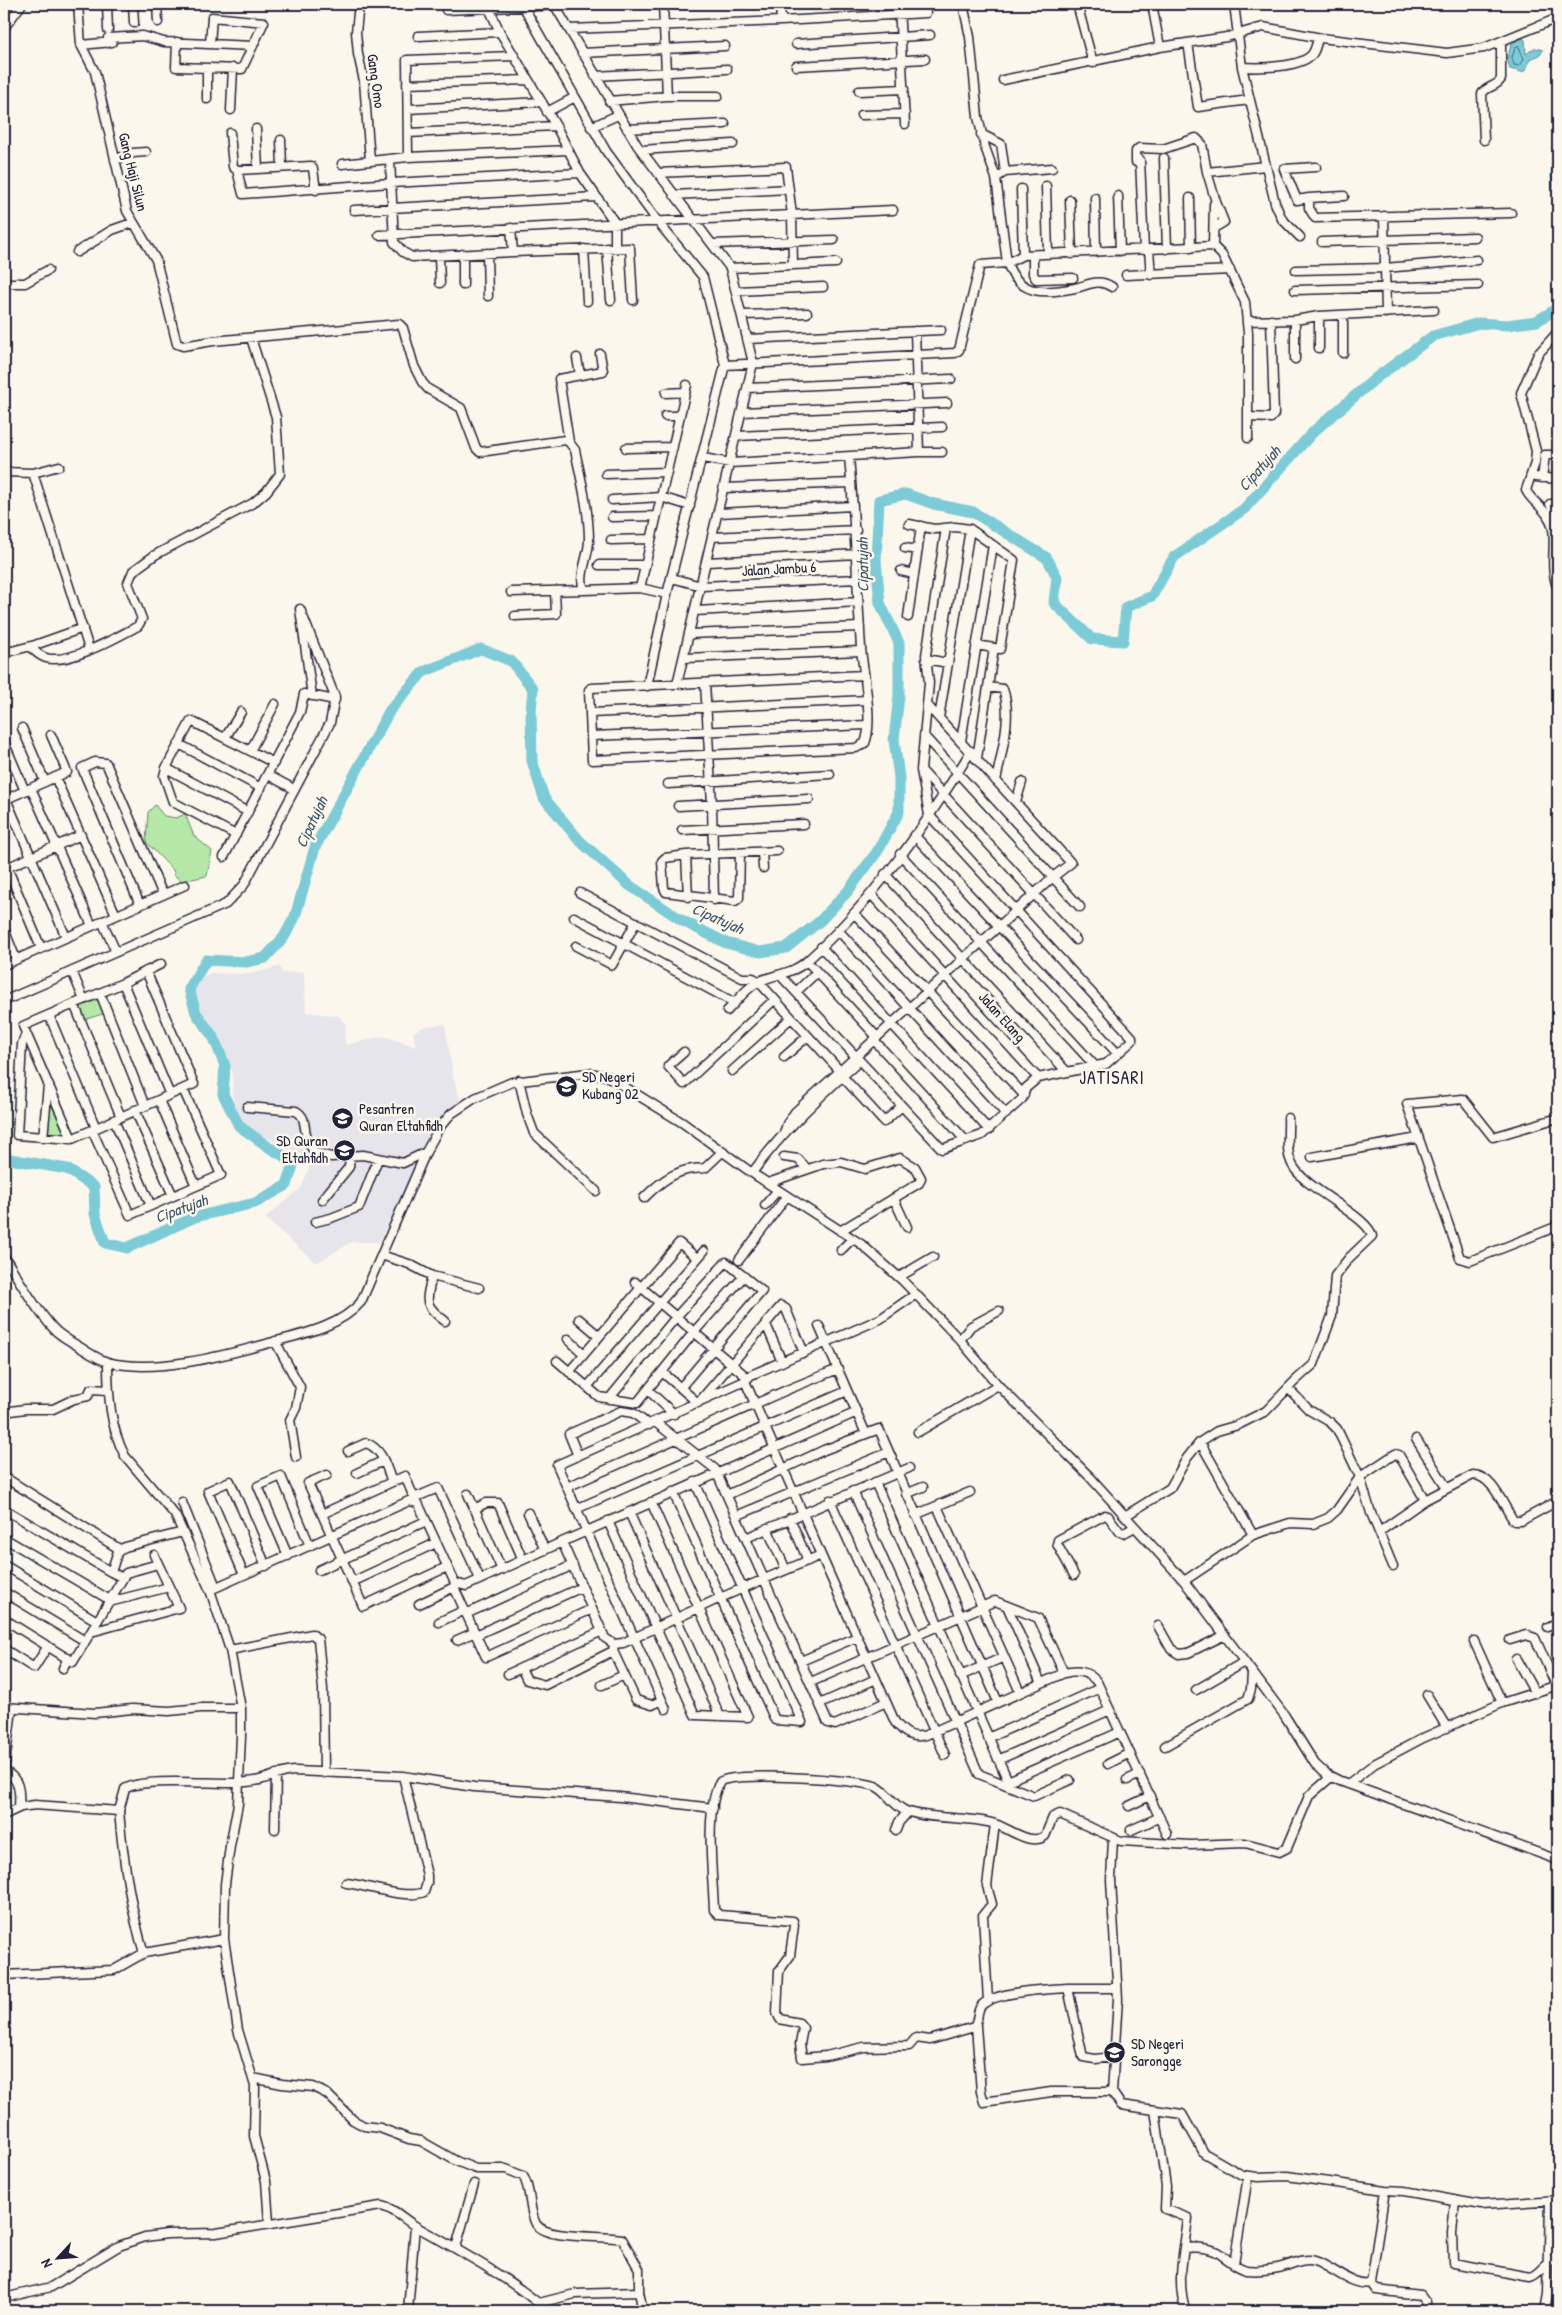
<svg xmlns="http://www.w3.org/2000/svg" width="1562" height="2315" font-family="'Patrick Hand',sans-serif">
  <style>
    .built { fill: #e7e5ec }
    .green { fill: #b5e7a7; stroke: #6c8471 }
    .water { fill: #7bcbd7; stroke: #578799 }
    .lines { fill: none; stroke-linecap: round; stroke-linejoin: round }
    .shore { stroke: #466679; stroke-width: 1 }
    .river { stroke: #7bcbd7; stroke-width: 11 }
    .minor-casing { stroke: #22223b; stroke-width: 11 }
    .minor { stroke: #fbf7ec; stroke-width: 8 }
    .labels { text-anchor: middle; stroke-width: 5; stroke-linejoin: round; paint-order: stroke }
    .street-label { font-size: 15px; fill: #22223b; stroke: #fbf7ec }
    .poi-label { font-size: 15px; fill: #22223b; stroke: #fbf7ec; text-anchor: start }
    .water-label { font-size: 16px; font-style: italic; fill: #3d556a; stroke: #fbf7ec }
    .quarter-label { font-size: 18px; letter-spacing: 1px; fill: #22223b; stroke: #fbf7ec }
  </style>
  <rect width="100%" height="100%" fill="#fbf7ec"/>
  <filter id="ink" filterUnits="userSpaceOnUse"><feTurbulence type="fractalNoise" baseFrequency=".02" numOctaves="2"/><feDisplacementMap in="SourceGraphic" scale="10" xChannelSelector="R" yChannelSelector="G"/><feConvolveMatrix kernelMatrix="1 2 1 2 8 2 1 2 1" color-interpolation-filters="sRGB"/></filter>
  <g filter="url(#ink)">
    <path class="built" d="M280 966 282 973 304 972 306 1012 339 1016 346 1025 344 1037 346 1045 384 1036 416 1047 413 1032 426 1026 445 1024 453 1077 462 1104 441 1123 379 1242H352L316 1263 265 1218 301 1188 309 1168 302 1155 247 1128 237 1113 232 1093 233 1073 215 1032 194 1009 192 1000 196 984 209 973 251 974Z"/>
    <path class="green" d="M155 805 164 816 176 818 185 814 194 836 212 851 207 876 182 881 175 876 173 870 146 842 148 812Z
      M99 996 106 1013 83 1020 76 1005Z
      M49 1088 70 1137 45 1136Z"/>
    <path class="water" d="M1523 38 1525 40 1526 54 1535 48 1543 50 1540 55 1530 59 1526 70 1522 72 1510 69 1507 58 1512 43Z"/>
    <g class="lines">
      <path class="shore" d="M1519 47 1524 59 1520 66 1514 65 1512 57 1515 48Z"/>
      <path class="river" d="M1558 125 1556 177 1558 193
        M4 1158 67 1169 94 1187 95 1214 105 1243 127 1248 195 1217 255 1203 287 1185 294 1162 270 1148 239 1126 223 1094 225 1066 214 1038 196 1013 189 989 206 960 246 962 265 958 284 937 295 917 315 847 390 710 423 672 481 649 511 661 533 689 531 710 532 761 544 798 579 840 629 885 683 921 726 943 760 952 786 948 820 921 848 891 877 852 899 812V778L894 739 899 696V643L880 603 876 560 879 500 906 494 934 504 973 512 1047 558 1057 577 1054 603 1092 639 1123 641 1126 607 1152 596 1174 557 1244 509 1314 431 1376 378 1433 336 1479 323 1507 325 1537 321 1558 308"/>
      <defs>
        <path id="minor" d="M78 4 81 45 95 72 127 211 156 260 177 344 183 346 213 341 399 324 403 328 414 366 422 382 428 389 461 408 476 448 480 452 565 440 569 442
          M107 4 108 30
          M133 4 134 23
          M157 4 158 22
          M359 4 356 32 358 54 364 81 370 161
          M487 4 500 32 556 126 580 173 615 223V248
          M522 4 606 151 658 222 703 277 725 365 667 594 647 686
          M554 4 637 145 730 268 753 363 677 684
          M663 4 667 96
          M899 4 905 124
          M963 4 970 37 978 117 985 147 996 178 1007 263C1019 296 1045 294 1075 288 1089 285 1098 278 1112 287
          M1077 4 1093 63
          M1152 4 1160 47
          M1234 4 1242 67 1275 203 1282 219 1300 237
          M446 10 585 4
          M781 21 926 13
          M4 28 22 4
          M569 29 781 21 780 4
          M418 36 500 32
          M177 42 176 67 242 69 264 22 212 17 210 44
          M108 43V38L143 36 164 42 253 46
          M1188 43 1198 107 1249 100
          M796 44 930 35
          M81 45 112 42
          M582 53 725 46
          M796 66 925 59
          M1242 67C1259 68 1303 68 1313 53 1316 48 1317 42 1318 38
          M595 76 727 69
          M1003 80 1160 47 1227 37 1263 27 1321 38 1447 53 1484 48 1558 18
          M407 84 528 80
          M859 91 904 89
          M207 99V68
          M609 101 667 96H718
          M408 109 542 102
          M231 110 233 68
          M547 112 575 97
          M861 115 905 114
          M591 127 618 115
          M256 129 258 169
          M627 129 725 124
          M230 133 233 167 237 170 243 194 391 183 580 173
          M408 133 556 126
          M981 134 1001 144 1005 172
          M281 140 282 167
          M1484 140 1482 94C1486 86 1497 87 1501 79V42
          M641 150 733 144
          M408 157 407 60 514 56
          M1164 158 1167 249
          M390 159 394 242 403 252 412 257 513 252
          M115 160 133 153 146 152
          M1140 160 1144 250
          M342 164 408 157 568 150
          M1140 164 1136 162V151L1139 148 1163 149 1196 138 1202 144 1207 172 1266 166
          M1316 167 1284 169 1297 200 1309 198V208L1315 218 1511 213
          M237 170 311 166 313 169 316 190
          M1207 172 1216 202
          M658 173 786 167 792 215 793 265
          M996 178 1005 172 1052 168
          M1046 186 1048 254
          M1021 189 1023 255
          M674 195 789 189
          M1118 196 1120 251
          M1095 198 1096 252
          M1190 198 1191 248
          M1309 198 1344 196
          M1070 200 1072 254
          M354 210 596 197
          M1384 216 1386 313
          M511 228 513 252 630 248 633 300
          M379 235 893 210
          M1322 242 1475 237
          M713 244 834 240
          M1213 246 1214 204 1216 202 1224 222 1214 228
          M607 248 611 300
          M584 249 587 301
          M1149 250 1151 275
          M77 252 112 230 132 223
          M487 253 488 296
          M463 254V285
          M1033 255V274L1036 279 1073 278
          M439 256 440 283
          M730 268 836 263
          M1296 270 1385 268 1477 260
          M1126 275 1230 270
          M4 283H25L48 270
          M1295 290 1478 285
          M736 291 823 287
          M742 315 807 313
          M1343 316V353
          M1295 320V359
          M1247 321 1295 320 1319 316 1434 310
          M1558 332 1538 354 1521 393 1536 451 1535 463 1526 490C1531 503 1549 508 1553 529 1556 547 1549 571 1558 588
          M747 339 941 330
          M1319 348V316
          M600 354 603 371 559 379 569 442 575 450C581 479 589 510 589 540 589 556 578 575 584 590L640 588 667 594
          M577 358 580 375
          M725 365 955 353 959 350 980 265 1007 263 1023 255 1213 246 1222 255 1245 302 1248 333V438
          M748 388 951 379
          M666 393 685 392
          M743 412 947 403
          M665 416H680
          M1249 417 1271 418 1274 414 1271 320
          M737 436 942 427
          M626 448 673 447
          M919 452H942
          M849 457C855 521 857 585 861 648 863 673 874 721 865 743L856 748 592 760 589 690 591 688 864 675
          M703 458 730 463 919 452 915 331
          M4 472 33 473 59 466
          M33 473 89 649
          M606 474 667 472
          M1535 477 1558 479
          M1542 478 1545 455H1558
          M725 488 851 483
          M612 500 661 497 690 506
          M1558 504H1550L1558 521
          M719 513 853 506
          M612 517 656 516
          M909 524 934 529 955 527 970 529 1014 560 1000 649 976 645
          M712 537 856 530
          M611 540 651 539
          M905 548 918 550
          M707 562 857 554
          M599 565H645
          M901 571 914 574
          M672 578 701 586 858 579
          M640 588 687 385
          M511 592 584 590
          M695 611 859 602
          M515 616 556 614 555 591
          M908 617 921 526
          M690 634 860 627
          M30 647C35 651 39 656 46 658 69 665 117 637 138 626L142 619 128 583 133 571 155 555 253 503 266 492 280 474 276 417 251 338
          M4 653 35 645 83 628
          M685 658 861 651
          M926 659 948 663
          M705 683 712 804 714 900
          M988 687 1003 689C1013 717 1001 753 996 781
          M591 713 867 700
          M939 718 970 529
          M22 728 45 782
          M592 736 867 725
          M924 736 1080 907
          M225 738 241 712
          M961 741 993 545
          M4 742 25 791
          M179 744 261 788
          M250 751 275 704
          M977 758 994 648
          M166 768 248 812
          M921 770 1076 940
          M268 775 294 789
          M55 777 116 915
          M668 784 830 774
          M31 788 92 926
          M6 799 66 937
          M4 800 67 772 51 735
          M1016 802 1022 782
          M678 806 809 799
          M682 830 804 824
          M236 835 173 802 164 776 166 768 191 721 274 763
          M914 835 1118 1054
          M762 852 763 868
          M900 854 1095 1066
          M686 855 665 858 662 861 664 888 666 892 735 901 739 898 740 853
          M224 857 300 712 304 694 335 700
          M4 860 41 948
          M4 869 81 835
          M885 874 1067 1072
          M580 893 742 978H753L758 981 840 1071
          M871 894 1038 1078
          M688 897 686 855 777 851
          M140 905 82 768 95 762 106 763 163 895
          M854 913 1024 1095
          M574 917 735 1003
          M102 921 116 952
          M4 929 16 959
          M838 930 1006 1114
          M576 946 612 965 636 922
          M821 947 989 1130
          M807 961 877 1037
          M4 965 185 885
          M72 971 84 1000
          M780 975 942 1149 982 1135 1022 1099 1026 1088 1038 1078 1106 1064 1132 1041V1037L929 815 921 770 929 683 926 655 946 528
          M123 983 170 1095
          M796 992 817 972
          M100 993 145 1106
          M4 1001 226 904 244 885 330 723 335 697 300 609 312 696
          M74 1004 121 1117
          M727 1011C736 1002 748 986 760 981 776 974 795 973 808 960 873 901 925 826 971 751
          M49 1015 96 1128
          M26 1033 22 1044 17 1135 72 1139 194 1084 146 971
          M874 1040 966 1141
          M684 1052 668 1066 684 1084 774 1000
          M784 1057 808 1036
          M732 1071 791 1018
          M842 1076 884 1122 902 1106
          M519 1080 527 1114 534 1133 596 1191
          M159 1100 196 1186
          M247 1107 296 1111C307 1117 303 1127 307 1137 308 1143 312 1148 315 1153L331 1157 363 1155 403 1163 426 1152
          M135 1110 173 1196
          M1558 1118 1493 1137 1463 1099 1407 1104 1460 1258 1470 1261 1553 1228 1558 1224
          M114 1120 151 1206
          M92 1130 130 1215 221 1175 183 1089
          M784 1133 787 1124 795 1112 1053 877 1071 863 927 705
          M43 1138 48 1085
          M72 1139 23 1026 123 983 161 964
          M784 1157 798 1159 807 1169
          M1312 1157 1418 1138
          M752 1173C782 1132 817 1099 855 1065
          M768 1183 823 1164 841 1162 865 1169 900 1158 915 1167 921 1178 919 1183 840 1231
          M644 1198C657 1185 673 1171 693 1169 697 1168 701 1169 705 1168L722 1152
          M894 1199 907 1227
          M322 1200 349 1167 350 1156
          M765 1205 778 1190
          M315 1222 331 1218 359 1207 378 1159
          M841 1250 852 1239
          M381 1255 409 1264 432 1276C426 1301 423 1305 445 1321
          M4 1256C19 1280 34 1307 53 1328 60 1336 69 1340 78 1346 88 1352 97 1359 108 1362 153 1374 222 1356 266 1344 298 1335 339 1328 361 1302L426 1152 439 1128 451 1114 475 1098 512 1082 589 1073 607 1076 683 1123 752 1173 861 1244 902 1280 960 1340 998 1385 1090 1477 1184 1581 1285 1716 1315 1764 1326 1774 1340 1781 1558 1860
          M739 1260 787 1196
          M432 1276 479 1288
          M899 1277 933 1257
          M635 1282 748 1378
          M579 1319 599 1336
          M764 1326 768 1329 782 1362
          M819 1326 866 1434
          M568 1339 584 1354
          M960 1340 971 1326 999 1311
          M275 1341 300 1387 296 1408 290 1420 296 1457
          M557 1361 599 1397 637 1403 694 1332 744 1276
          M108 1362C108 1393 110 1428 125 1456L175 1515 210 1590 230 1650 241 1708V1736L238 1804 230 1846 225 1884 224 1939 238 2030 255 2086 254 2136 266 2181 269 2223
          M569 1372 679 1243 697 1258
          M662 1372 698 1403 781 1306 786 1309 804 1353
          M587 1387 704 1251
          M1288 1388 1309 1410 1330 1422 1337 1429 1360 1477 1371 1513 1393 1566
          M648 1390 674 1414
          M609 1399 676 1317 726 1262 762 1291 681 1387
          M4 1412 25 1409H53L74 1399 88 1396 91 1389 108 1390
          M655 1422 715 1469 828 1723 835 1725 886 1702
          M918 1432 998 1385
          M1416 1439 1447 1488
          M1200 1442 1253 1535
          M348 1451 366 1443C383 1449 386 1467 392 1482
          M578 1456 569 1434 621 1411 633 1413 649 1425
          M357 1473 383 1461
          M327 1475 308 1483 363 1606 447 1567
          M4 1477 121 1550
          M875 1482 1008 1781 1120 1732
          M567 1487 789 1389 838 1369
          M853 1491 979 1774 1034 1796 1070 1780
          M673 1492 775 1720 802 1722 695 1482
          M468 1494 502 1570
          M906 1494 923 1487
          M727 1495 824 1450 879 1429 998 1702
          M830 1500 945 1755
          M414 1501V1498L438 1488 480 1579
          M182 1502 216 1587
          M937 1506 1020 1692
          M4 1509 111 1572
          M474 1509 486 1503H498L523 1560
          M576 1509 847 1391
          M629 1512 720 1716
          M528 1513 545 1550
          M322 1514 405 1476 414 1498
          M915 1515 970 1492
          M736 1516 889 1452
          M1125 1516 1170 1488 1187 1458 1200 1442 1217 1431 1238 1425 1266 1411 1295 1381 1314 1364 1332 1316 1335 1276 1349 1258 1372 1236C1369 1216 1303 1189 1292 1164 1285 1150 1289 1133 1288 1118
          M790 1518 808 1561
          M608 1521 695 1715 748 1717 651 1502
          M767 1528 786 1570
          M1379 1532 1425 1500 1473 1475C1493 1475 1504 1508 1514 1521H1521L1552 1504 1558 1506
          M4 1538 110 1600
          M746 1538 909 1468
          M562 1542 857 1412
          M821 1555 895 1722C904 1733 912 1739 926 1735L1064 1673C1078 1670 1088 1671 1097 1682L1167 1834
          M288 1556 258 1486 281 1476 310 1546
          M4 1565 97 1621
          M319 1570 426 1521
          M244 1575 208 1491 230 1481 266 1566
          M1074 1575 1057 1544 1058 1540 1105 1515 1108 1516 1120 1532 1124 1533 1135 1527
          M123 1578 126 1573 158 1564
          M1184 1581 1253 1535 1290 1523 1313 1524 1328 1518 1337 1510 1360 1477 1395 1454 1399 1455 1425 1500
          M352 1582 436 1543
          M454 1587 486 1657 592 1609
          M210 1590 409 1501 418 1503 455 1583 466 1586 562 1542 605 1638 614 1644 623 1643 720 1598 821 1555 745 1381 751 1375 880 1319 916 1294
          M4 1592 85 1641
          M109 1602 169 1587
          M419 1604 454 1587 455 1583
          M1007 1606 1041 1683
          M466 1614 573 1565
          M4 1619 73 1662 123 1578 111 1572 118 1551 125 1547 183 1532
          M439 1622 465 1610
          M1158 1626 1171 1649 1179 1654 1188 1653 1225 1635
          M1548 1627 1558 1622
          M91 1632 179 1608 154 1555
          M476 1635 582 1587
          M457 1640 475 1632
          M1510 1640 1526 1635 1535 1638 1556 1685
          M1474 1641 1502 1703
          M4 1649 34 1668 48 1646
          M230 1650 312 1634 318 1639 323 1689 324 1773
          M613 1651 636 1700 652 1705 662 1700
          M1516 1659 1535 1693
          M801 1661 857 1637
          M63 1668 68 1658
          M521 1668 527 1680 545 1685 613 1651 614 1644
          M508 1674 602 1631
          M960 1676 1004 1657
          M811 1682 995 1601 1038 1618 1064 1673
          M602 1685 624 1675
          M1196 1690 1244 1662
          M1427 1695 1447 1728
          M820 1704 876 1679
          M4 1707 95 1713 132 1709 169 1711 201 1708H241
          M666 1709 557 1465 745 1381
          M988 1738 1100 1688
          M1165 1746 1248 1699 1251 1689 1252 1673
          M998 1760 1110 1710
          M1108 1764 1130 1753
          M4 1771 12 1709
          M4 1771C20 1778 20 1792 19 1807
          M1127 1780 1140 1774
          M1348 1784 1374 1764 1423 1738 1502 1703 1558 1685
          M1129 1806 1150 1796
          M119 1811C123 1859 130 1907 144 1953
          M4 1815 21 1807 35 1805 119 1811 125 1789C141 1777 213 1784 236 1783 245 1782 255 1782 263 1779 275 1776 284 1771 296 1771L403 1776 474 1787 620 1797 713 1808
          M275 1829 276 1774
          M896 1830 899 1822 908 1812
          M1131 1830 1160 1817
          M1113 1839 1111 1880 1118 1999 1112 2092 1121 2105 1155 2110 1166 2186 1165 2209 1188 2218C1185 2247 1175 2282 1186 2311
          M346 1883C367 1885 405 1900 424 1892L427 1883V1875L403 1776
          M4 1975 114 1970 144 1953 224 1939
          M1068 1988H1117
          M988 2001 983 1915 992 1904 987 1886 995 1824
          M976 2026 981 2092 984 2102 1051 2092H1112
          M1113 2057 1095 2059 1083 2057 1068 1988C1050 1989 994 1991 981 2006 976 2012 979 2021 974 2027L930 2040 916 2038 909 2046 864 2047 826 2056 802 2058 800 2044 803 2028 799 2023 780 2019 777 2013 779 1971 790 1956 794 1925 793 1921 719 1915 714 1910C713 1877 704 1809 720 1782 726 1771 863 1779 877 1787 889 1793 893 1806 906 1811 932 1820 965 1816 992 1823 1008 1827 1030 1847 1045 1836L1053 1817 1060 1814 1121 1841 1191 1845 1245 1843 1279 1852 1287 1848 1309 1796 1331 1777
          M253 2078 282 2084 313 2087 327 2094 353 2120 364 2126 380 2128 409 2139 421 2141 456 2161 476 2169H506L523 2176C532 2190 528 2209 536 2224 546 2240 603 2235 622 2239L639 2269V2292L643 2311
          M1155 2110 1182 2114 1204 2153 1242 2175 1258 2177 1287 2176 1385 2190
          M1455 2200 1452 2233 1453 2263 1531 2277C1542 2274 1545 2261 1558 2260
          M456 2247 474 2184
          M1184 2248C1195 2247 1207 2247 1217 2252 1227 2258 1236 2268 1247 2270 1257 2271 1268 2270 1278 2268 1290 2266 1302 2257 1315 2261 1333 2267 1351 2287 1371 2283L1385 2190 1404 2191 1481 2205 1558 2200
          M1234 2264 1248 2176
          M1371 2283 1376 2290 1420 2295 1426 2303V2311
          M4 2298 51 2287 119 2246 145 2237 167 2234 216 2233 381 2206C396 2209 404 2220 417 2227 463 2253 508 2277 548 2311
          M539 2303 575 2294 639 2292
          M408 2311 415 2226
          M1545 2311 1548 2294 1550 2201"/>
      </defs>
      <use href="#minor" class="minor-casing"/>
      <use href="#minor" class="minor"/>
    </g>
  </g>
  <defs>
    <symbol id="school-disc" viewBox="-11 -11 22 22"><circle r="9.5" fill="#22223b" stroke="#fbf7ec"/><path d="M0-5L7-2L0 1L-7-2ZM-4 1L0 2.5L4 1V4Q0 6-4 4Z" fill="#fff"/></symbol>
  </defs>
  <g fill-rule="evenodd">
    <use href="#school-disc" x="554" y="1074" width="25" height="25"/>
    <use href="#school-disc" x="330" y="1106" width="25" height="25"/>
    <use href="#school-disc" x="332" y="1138" width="25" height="25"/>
    <use href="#school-disc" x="1102" y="2040" width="25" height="25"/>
  </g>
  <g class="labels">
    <g class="street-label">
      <text transform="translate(376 81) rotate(82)" y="5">Gang Omo</text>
      <text transform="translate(133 172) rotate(76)" y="5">Gang Haji Silun</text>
      <text transform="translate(779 569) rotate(-3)" y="5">Jalan Jambu 6</text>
      <text transform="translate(1002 1017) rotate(48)" y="5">Jalan Elang</text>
    </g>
    <g class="poi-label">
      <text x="582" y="1082">SD Negeri<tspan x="582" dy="17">Kubang 02</tspan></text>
      <text x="359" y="1114">Pesantren<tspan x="359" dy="17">Quran Eltahfidh</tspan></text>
      <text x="328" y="1146" text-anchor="end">SD Quran<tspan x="328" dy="17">Eltahfidh</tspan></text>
      <text x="1131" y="2049">SD Negeri<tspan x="1131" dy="17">Sarongge</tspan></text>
    </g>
    <g class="water-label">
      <text transform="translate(1259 468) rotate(-48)" y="6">Cipatujah</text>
      <text transform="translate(862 565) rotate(-91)" y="6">Cipatujah</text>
      <text transform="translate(311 822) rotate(-65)" y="6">Cipatujah</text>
      <text transform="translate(718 918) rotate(24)" y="6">Cipatujah</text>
      <text transform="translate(181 1208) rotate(-20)" y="6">Cipatujah</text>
    </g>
    <g class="quarter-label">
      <text x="1112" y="1084">JATISARI</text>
    </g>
  </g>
  <rect width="1562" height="2315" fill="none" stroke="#fbf7ec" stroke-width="20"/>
  <rect x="10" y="10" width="1542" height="2295" fill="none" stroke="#22223b" stroke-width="2" filter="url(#ink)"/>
  <g transform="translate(58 2258) rotate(244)" stroke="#fbf7ec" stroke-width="4" paint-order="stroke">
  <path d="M0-4L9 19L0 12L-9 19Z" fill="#22223b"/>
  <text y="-8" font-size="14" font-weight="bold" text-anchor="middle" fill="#22223b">N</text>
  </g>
</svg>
